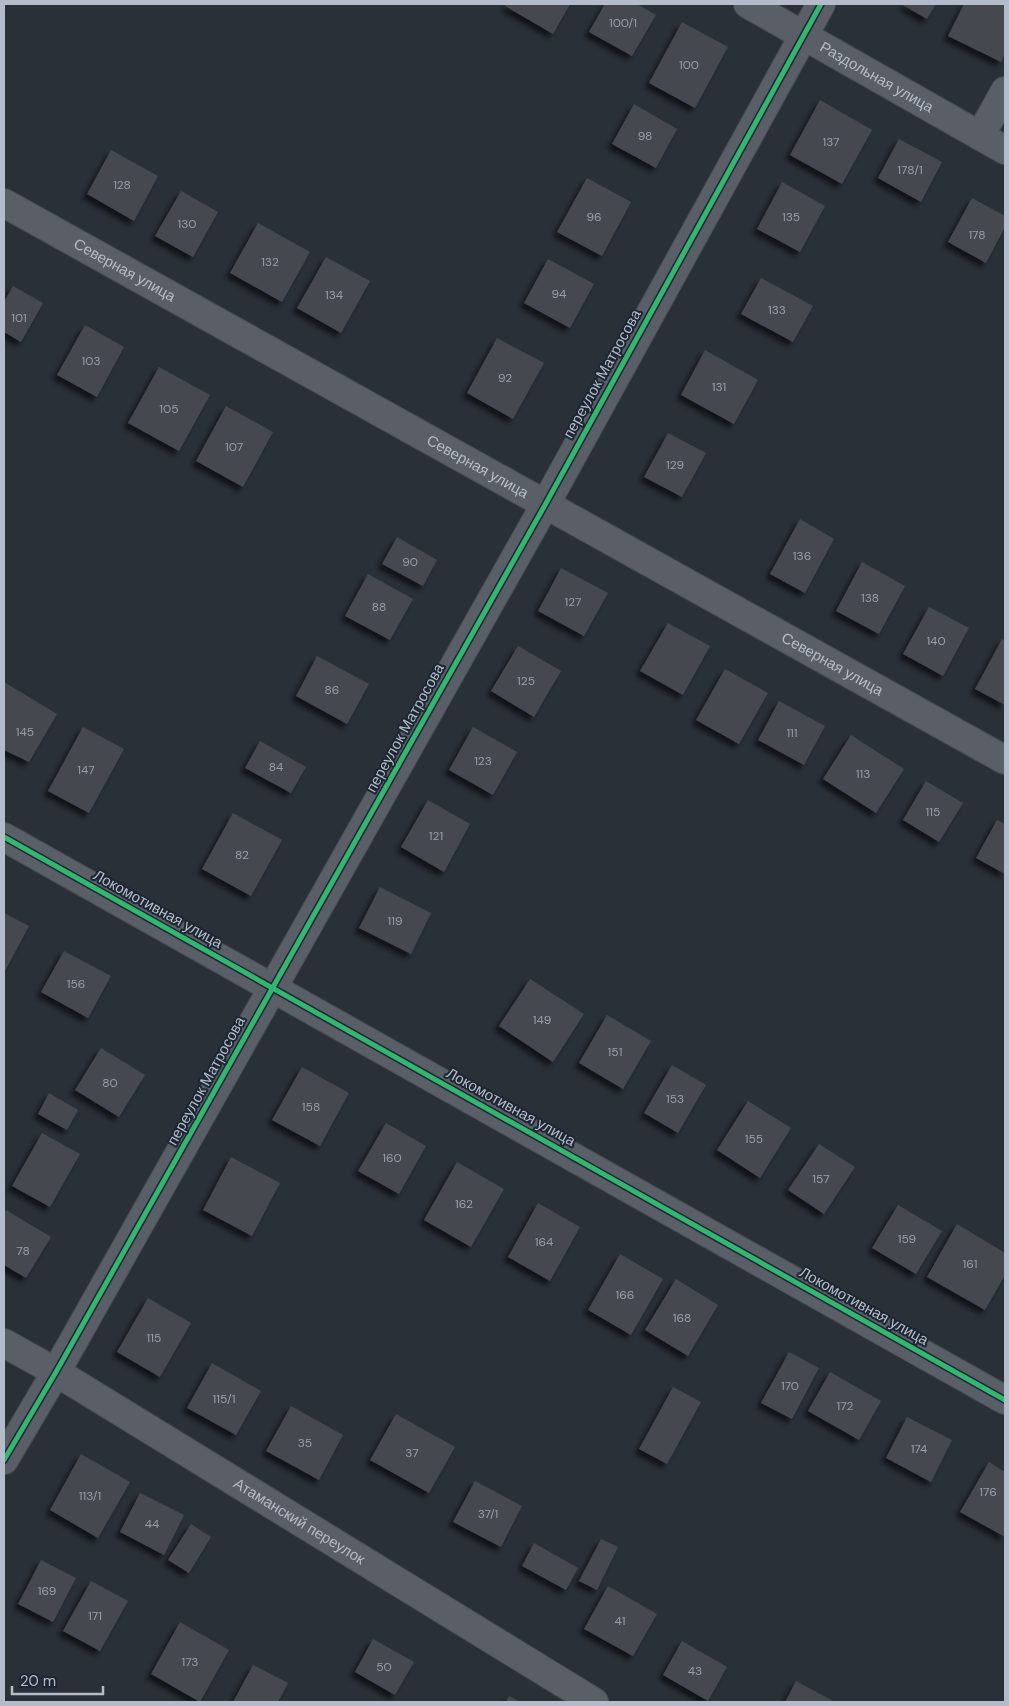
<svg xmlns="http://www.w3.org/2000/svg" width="1009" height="1706" font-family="'DM Sans',sans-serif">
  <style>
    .building { fill: #444950; filter: url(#shadow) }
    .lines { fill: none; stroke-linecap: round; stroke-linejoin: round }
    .minor-casing { stroke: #484c53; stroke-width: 30 }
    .minor { stroke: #5a5e66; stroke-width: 28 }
    .cycleway-casing { stroke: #1d2633; stroke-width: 8 }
    .cycleway { stroke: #33b770; stroke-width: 5 }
    .labels { text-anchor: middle; stroke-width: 4; stroke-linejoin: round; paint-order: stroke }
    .number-label { font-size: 12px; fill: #989fab }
    .street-label { font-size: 15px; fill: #b4bcc9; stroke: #1d2633 }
  </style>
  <defs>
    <filter id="shadow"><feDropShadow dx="-4.5" dy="4.5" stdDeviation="2.5" flood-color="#0009"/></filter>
  </defs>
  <rect width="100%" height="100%" fill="#2a3038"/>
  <path class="building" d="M507 4H570L553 34 505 6Z
    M605 4H637L656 15 632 56 589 32Z
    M901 4H936L927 19Z
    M964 4H1005V53L1001 62 948 36Z
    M682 22 728 47 695 108 649 83Z
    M820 100 872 130 842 184 790 155Z
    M634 104 677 129 656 168 612 144Z
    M899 139 942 162 921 202 878 178Z
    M111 150 158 176 134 221 87 194Z
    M587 178 631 202 602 256 557 232Z
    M782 182 825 206 800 252 757 229Z
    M181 191 218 212 193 257 155 236Z
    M972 198 1005 216V227L986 263 948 242Z
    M258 223 310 252 282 302 230 273Z
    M326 257 370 281 341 333 297 308Z
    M548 259 594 284 570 328 524 303Z
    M761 278 813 306 793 342 741 314Z
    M13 286 43 303 21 342 4 332V302Z
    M85 325 124 347 97 397 57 375Z
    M497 338 544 363 513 419 467 393Z
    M705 350 758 380 734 424 681 395Z
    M159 367 210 395 179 451 128 423Z
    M226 406 273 432 243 487 196 461Z
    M668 433 706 453 682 497 644 477Z
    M800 519 834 539 805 593 770 574Z
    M397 537 437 560 423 586 382 564Z
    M862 562 905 586 879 634 836 611Z
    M561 568 608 593 584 636 538 611Z
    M368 574 413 599 390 640 345 616Z
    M929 607 969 628 943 676 903 654Z
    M668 623 710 646 683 695 640 671Z
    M1002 639 1005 641V705L975 689Z
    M518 646 561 671 534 717 491 691Z
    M317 656 369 684 347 724 296 696Z
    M725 669 768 693 739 744 696 720Z
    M4 682 57 714 29 762 4 750Z
    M779 701 825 726 804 765 758 740Z
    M83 727 124 749 89 813 48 791Z
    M473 727 517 752 493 795 449 770Z
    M851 735 904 769 876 813 823 779Z
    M260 741 306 767 291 793 245 768Z
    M926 781 963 803 939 842 903 820Z
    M428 800 470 824 444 872 401 847Z
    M233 813 282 840 251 896 202 869Z
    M997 820 1005 824V874L976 858Z
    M380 887 431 913 411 954 359 928Z
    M4 913 29 926 4 973Z
    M64 951 111 976 88 1018 41 992Z
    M530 979 584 1014 553 1062 499 1026Z
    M607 1015 651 1041 623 1089 579 1063Z
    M101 1048 145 1075 119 1117 75 1090Z
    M672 1065 706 1085 678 1133 644 1113Z
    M302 1067 349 1093 320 1146 272 1120Z
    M49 1093 78 1110 67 1130 38 1114Z
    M748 1101 791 1128 760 1178 717 1150Z
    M386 1123 426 1146 399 1194 358 1171Z
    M42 1133 80 1154 50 1207 12 1186Z
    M819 1144 855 1167 824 1214 788 1190Z
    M231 1157 280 1183 252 1236 203 1210Z
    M457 1162 504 1189 471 1247 424 1220Z
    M538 1203 580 1227 550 1281 508 1257Z
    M898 1205 942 1231 916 1274 872 1248Z
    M6 1210 51 1237 26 1278 4 1265V1214Z
    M957 1224 1005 1253V1275L985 1310 927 1277Z
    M620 1254 663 1279 631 1335 588 1310Z
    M676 1279 718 1305 688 1356 645 1330Z
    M148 1298 191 1323 160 1377 117 1352Z
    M789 1352 819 1368 792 1419 761 1403Z
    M212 1363 261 1391 236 1435 187 1408Z
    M830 1372 881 1401 859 1440 808 1411Z
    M673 1387 701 1402 667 1464 639 1449Z
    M291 1406 343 1435 319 1480 266 1451Z
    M396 1414 455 1447 429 1493 370 1460Z
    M907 1417 952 1440 931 1482 886 1458Z
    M81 1454 130 1482 98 1538 50 1510Z
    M989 1462 1005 1472V1537L960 1512Z
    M475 1481 522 1506 501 1547 453 1522Z
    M140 1493 184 1515 164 1555 120 1532Z
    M191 1524 211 1537 189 1573 168 1560Z
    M601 1539 618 1547 597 1590 579 1581Z
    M534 1543 578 1568 566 1590 522 1566Z
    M41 1560 76 1578 53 1622 18 1604Z
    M91 1581 128 1601 100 1651 63 1631Z
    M608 1586 657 1614 633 1656 584 1629Z
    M180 1622 229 1650 200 1702 151 1674Z
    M373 1639 414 1662 395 1695 355 1672Z
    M682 1641 727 1667 708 1701 663 1675Z
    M253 1665 288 1683 278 1702H233Z
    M796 1681 835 1702H785Z
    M509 1696 520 1702H506Z"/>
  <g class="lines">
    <defs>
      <g id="minor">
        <path id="s1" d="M748 4 1005 150"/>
        <path d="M980 136 1005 91"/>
        <path id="s2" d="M4 203 1005 760"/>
        <path d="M4 837 1005 1400"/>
        <path id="s3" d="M4 1343 56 1372 594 1702"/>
        <path d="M4 1460 56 1372 545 505 821 4"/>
      </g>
    </defs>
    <use href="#minor" class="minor-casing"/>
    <use href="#minor" class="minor"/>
    <defs>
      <path id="cycleway" d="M4 837 1005 1400
        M4 1460 56 1372 545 505 821 4"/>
    </defs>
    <use href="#cycleway" class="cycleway-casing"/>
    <use href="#cycleway" class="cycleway"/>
  </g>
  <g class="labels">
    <g class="number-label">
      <text x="623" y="27">100/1</text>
      <text x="689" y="69">100</text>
      <text x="645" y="140">98</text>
      <text x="831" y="146">137</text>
      <text x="910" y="174">178/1</text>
      <text x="122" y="189">128</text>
      <text x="594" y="221">96</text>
      <text x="791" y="221">135</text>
      <text x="187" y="228">130</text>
      <text x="977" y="239">178</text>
      <text x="270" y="266">132</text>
      <text x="559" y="298">94</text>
      <text x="334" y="299">134</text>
      <text x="777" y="314">133</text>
      <text x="19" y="322">101</text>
      <text x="91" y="365">103</text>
      <text x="505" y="382">92</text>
      <text x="719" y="391">131</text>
      <text x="169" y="413">105</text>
      <text x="234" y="451">107</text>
      <text x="675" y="469">129</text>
      <text x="802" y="560">136</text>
      <text x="410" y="566">90</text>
      <text x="870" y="602">138</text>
      <text x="573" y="606">127</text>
      <text x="379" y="611">88</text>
      <text x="936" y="645">140</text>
      <text x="526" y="685">125</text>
      <text x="332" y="694">86</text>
      <text x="25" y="736">145</text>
      <text x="792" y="737">111</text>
      <text x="483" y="765">123</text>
      <text x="276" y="771">84</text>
      <text x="86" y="774">147</text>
      <text x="863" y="778">113</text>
      <text x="933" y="816">115</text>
      <text x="436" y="840">121</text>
      <text x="242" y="859">82</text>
      <text x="395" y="925">119</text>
      <text x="76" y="988">156</text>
      <text x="542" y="1024">149</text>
      <text x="615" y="1056">151</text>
      <text x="110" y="1087">80</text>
      <text x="675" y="1103">153</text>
      <text x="311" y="1111">158</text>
      <text x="754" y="1143">155</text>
      <text x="392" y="1162">160</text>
      <text x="821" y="1183">157</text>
      <text x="464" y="1208">162</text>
      <text x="907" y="1243">159</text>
      <text x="544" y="1246">164</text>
      <text x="23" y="1255">78</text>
      <text x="970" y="1268">161</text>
      <text x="625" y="1299">166</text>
      <text x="682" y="1322">168</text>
      <text x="154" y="1342">115</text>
      <text x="790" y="1390">170</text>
      <text x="224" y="1403">115/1</text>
      <text x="845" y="1410">172</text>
      <text x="305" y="1447">35</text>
      <text x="919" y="1453">174</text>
      <text x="412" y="1457">37</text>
      <text x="988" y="1496">176</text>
      <text x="90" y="1500">113/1</text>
      <text x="488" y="1518">37/1</text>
      <text x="152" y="1528">44</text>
      <text x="47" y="1595">169</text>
      <text x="95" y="1620">171</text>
      <text x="620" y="1625">41</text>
      <text x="190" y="1666">173</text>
      <text x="384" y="1671">50</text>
      <text x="695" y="1675">43</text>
    </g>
    <g class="street-label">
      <text dy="5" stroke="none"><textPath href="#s1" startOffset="148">Раздольная улица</textPath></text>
      <text dy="5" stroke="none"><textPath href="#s2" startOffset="138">Северная улица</textPath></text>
      <text transform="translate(602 374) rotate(-61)" y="5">переулок Матросова</text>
      <text dy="5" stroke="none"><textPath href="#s2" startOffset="542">Северная улица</textPath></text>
      <text dy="5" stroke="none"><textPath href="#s2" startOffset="948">Северная улица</textPath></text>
      <text transform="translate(405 728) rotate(-61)" y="5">переулок Матросова</text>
      <text transform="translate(158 909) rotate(29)" y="5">Локомотивная улица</text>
      <text transform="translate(206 1081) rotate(-61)" y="5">переулок Матросова</text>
      <text transform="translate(511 1107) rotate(29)" y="5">Локомотивная улица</text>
      <text transform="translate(864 1306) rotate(29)" y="5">Локомотивная улица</text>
      <text dy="5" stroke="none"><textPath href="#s3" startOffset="345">Атаманский переулок</textPath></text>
    </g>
  </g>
  <rect width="1009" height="1706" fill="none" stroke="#b4bcc9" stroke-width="10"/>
  <path d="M12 1686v8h91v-8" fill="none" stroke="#b4bcc9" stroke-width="2.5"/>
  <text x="20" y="1686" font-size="15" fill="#b4bcc9" stroke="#1d2633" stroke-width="4" paint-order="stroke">20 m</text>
</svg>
